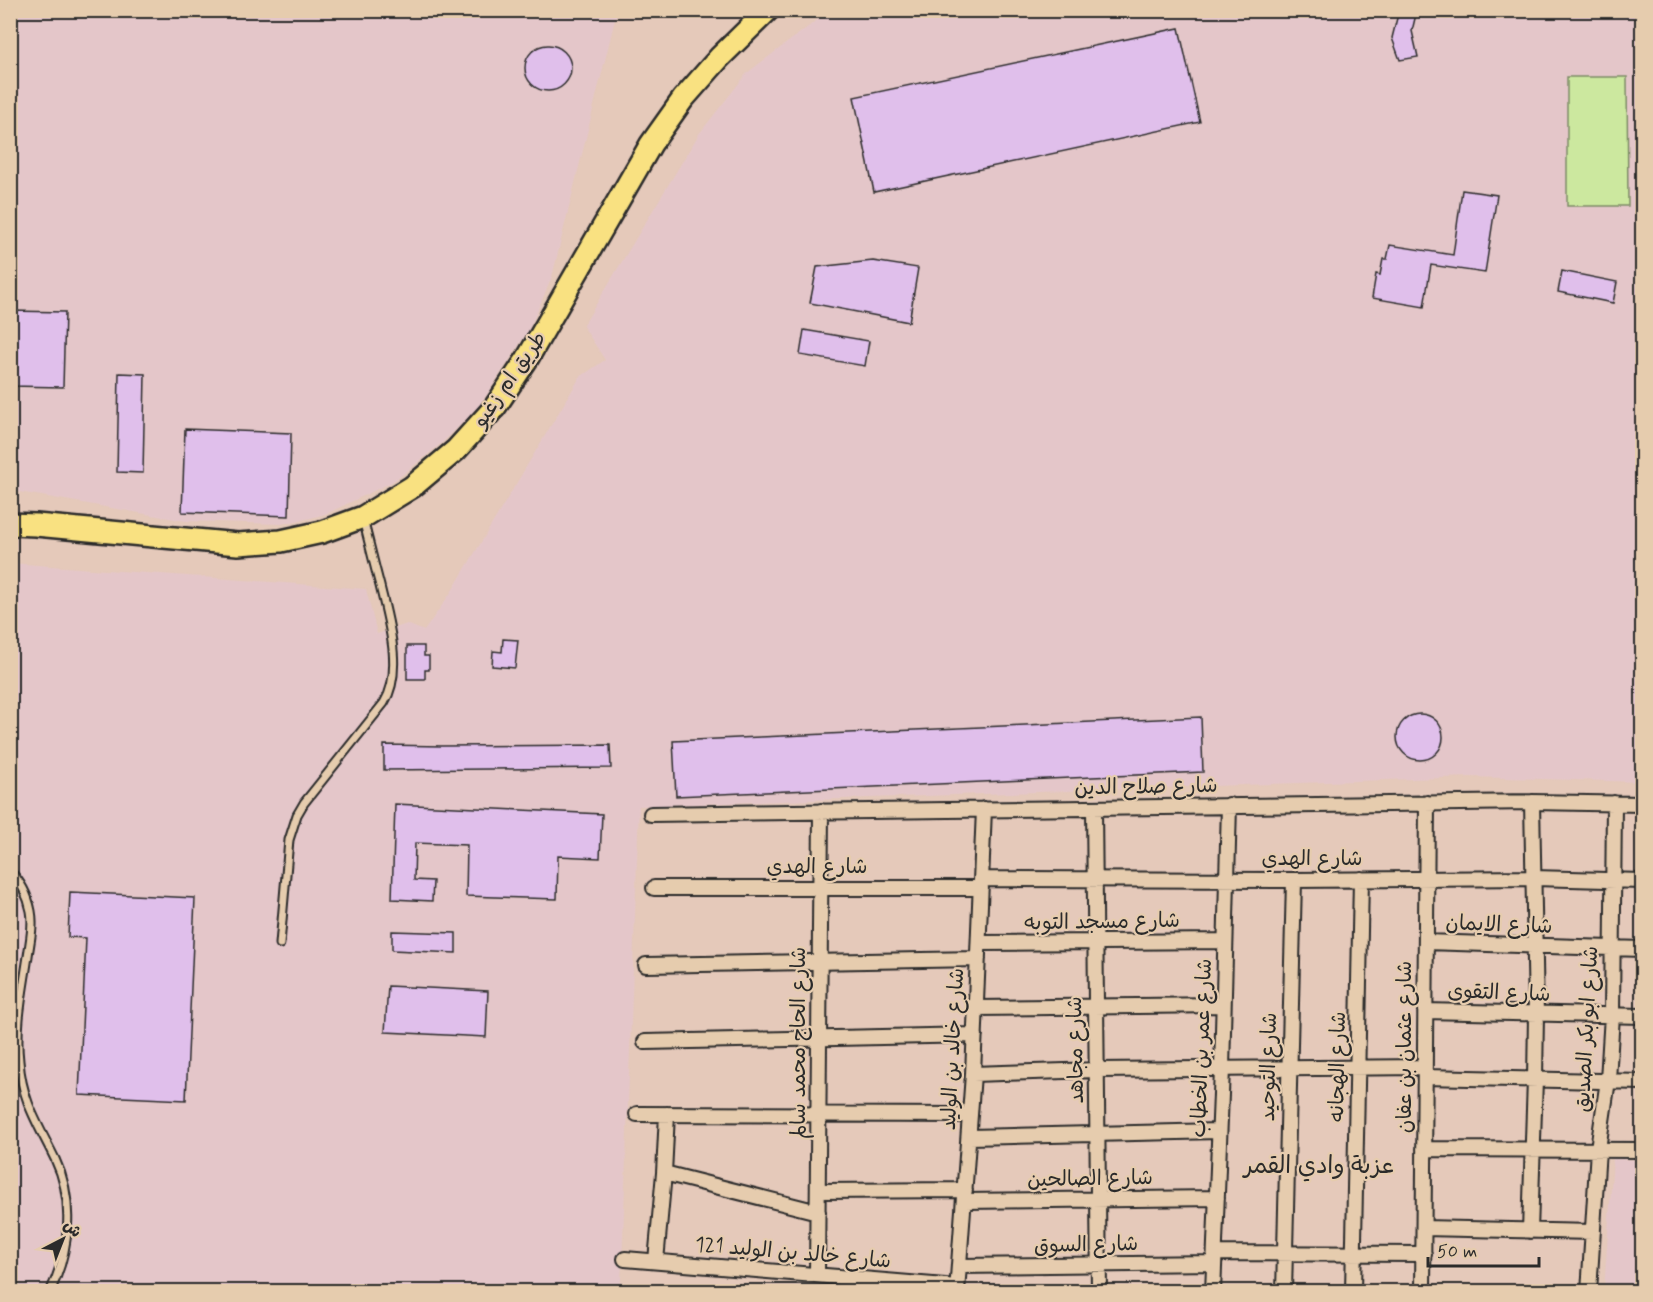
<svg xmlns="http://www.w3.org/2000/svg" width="1653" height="1302" font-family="Mynerve,'Playpen Sans Arabic',sans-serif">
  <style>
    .built { fill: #e4c6c9 }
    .green { fill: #cce89f; stroke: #7c8a65; stroke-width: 1.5 }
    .building { fill: #e0bfeb; stroke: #2b2b2b; stroke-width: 1.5 }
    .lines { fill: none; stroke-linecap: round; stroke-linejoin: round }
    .service-casing { stroke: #2b2b2b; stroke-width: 11 }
    .minor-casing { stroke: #2b2b2b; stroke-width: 18 }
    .primary-casing { stroke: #2b2b2b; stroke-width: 26 }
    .service { stroke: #e6ccae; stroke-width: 7 }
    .minor { stroke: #e6ccae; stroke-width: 14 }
    .primary { stroke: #f9e181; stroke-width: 21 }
    .labels { text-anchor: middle; stroke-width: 4.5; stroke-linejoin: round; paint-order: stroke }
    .street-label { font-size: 21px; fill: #2b2b2b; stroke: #e6ccae }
    .quarter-label { font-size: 24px; fill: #2b2b2b; stroke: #e6ccae }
  </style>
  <rect width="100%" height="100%" fill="#e5c9ba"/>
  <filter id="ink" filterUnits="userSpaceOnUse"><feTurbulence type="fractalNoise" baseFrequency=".0167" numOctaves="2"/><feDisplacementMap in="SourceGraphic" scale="12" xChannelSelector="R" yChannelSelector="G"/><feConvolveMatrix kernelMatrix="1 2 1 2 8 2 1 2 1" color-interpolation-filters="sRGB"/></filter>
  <g filter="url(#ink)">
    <path class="built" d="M10 11H617L552 277 529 330 479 407 442 443 406 472 392 482 328 513 311 518 281 524 186 521 19 492H11Z
      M829 11H1642V782L1470 777 639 806 622 1265 620 1291H11L10 563 366 589 377 634 407 624 424 631 452 591 580 377 605 360 583 326 699 134 747 73Z
      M1613 1159 1642 1160V1291H1604Z"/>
    <path class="green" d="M1567 77H1627L1628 206H1567Z"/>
    <path class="building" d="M1399 10H1417L1412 31 1418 57 1400 60 1392 38Z
      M1179 28 1200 122 874 192 854 97Z
      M525 68a23 23 0 1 1 46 0a23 23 0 1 1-46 0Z
      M1462 190 1497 195 1485 273 1431 265 1424 307 1372 298 1376 274 1380 275 1383 259H1387L1390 245 1453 255Z
      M873 261 918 268 909 322 810 303 817 267Z
      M1562 271 1617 282 1613 303 1558 292Z
      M10 311 65 312 63 387 10 386Z
      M804 330 869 341 865 366 800 355Z
      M119 373 145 374 143 473 117 472Z
      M185 429 291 433 289 516 182 512Z
      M503 639 518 640 515 668 492 666 493 651 502 652Z
      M407 646H424V656H429V670H425V679H407Z
      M1397 737a23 23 0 1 1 46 0a23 23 0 1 1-46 0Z
      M1201 717 1203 772 676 796 673 741Z
      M384 745 442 746 610 745 611 768 384 770Z
      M395 804 602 814 600 858 558 856 557 899 466 896 467 845 415 843 414 880 433 881 432 901 392 899Z
      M70 892 195 898 186 1100 79 1095 86 938 68 937Z
      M392 931 456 933V953L392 950Z
      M388 986 488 991 486 1037 385 1032Z"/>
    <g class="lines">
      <defs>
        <path id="service" d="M10 871C21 882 28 896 31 911 34 926 30 941 28 956 23 991 15 1026 19 1061 22 1101 38 1124 55 1159 75 1201 70 1250 50 1292
          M280 944 289 840 297 815 304 803 384 703C404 671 388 620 380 586 374 564 369 542 363 519"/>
        <path id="minor" d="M1094 808 1099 1292
          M651 814 1532 802 1642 804
          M981 879 1294 880 1534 878 1642 881
          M654 888H981
          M1426 942 1642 949
          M979 943 1225 941
          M646 965 978 959
          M976 1008 1222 1005
          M1425 1011 1642 1016
          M645 1042 975 1035
          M973 1074 1097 1070 1425 1067
          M1425 1077 1642 1082
          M637 1114 970 1115
          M969 1137 1219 1131
          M1424 1149 1642 1150
          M664 1173 818 1212
          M818 1191 965 1190
          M964 1201 1217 1198
          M1424 1228 1593 1232
          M1530 1231 1535 1079 1536 1015 1532 802
          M1215 1253 1424 1254
          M625 1259 957 1287
          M656 1261 664 1173 667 1114
          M959 1266 1214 1263
          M817 1275 821 811
          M957 1292 973 1074 984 809
          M1213 1292 1222 1069 1229 805
          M1284 1292 1294 880
          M1353 1292 1361 879
          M1423 1292 1427 803
          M1589 1292 1598 1149 1608 1080 1612 1015 1614 803"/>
        <path id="primary" d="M10 524 36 525 238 544 281 541 322 532 363 517 412 487 456 450 495 407 527 359 651 144 683 99 720 57 768 10"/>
      </defs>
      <use href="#service" class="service-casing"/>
      <use href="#minor" class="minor-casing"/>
      <use href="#primary" class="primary-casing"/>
      <use href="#service" class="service"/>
      <use href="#minor" class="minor"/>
      <use href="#primary" class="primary"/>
    </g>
  </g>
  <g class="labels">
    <g class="street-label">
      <text transform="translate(509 379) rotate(-55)" y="7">طريق ام زغيو</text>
      <text transform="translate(1146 786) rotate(-1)" y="7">شارع صلاح الدين</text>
      <text x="1312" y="865">شارع الهدي</text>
      <text x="817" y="873">شارع الهدي</text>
      <text transform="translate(1102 921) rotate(-1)" y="7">شارع مسجد التوبه</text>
      <text transform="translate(1499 924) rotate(2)" y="7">شارع الايمان</text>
      <text transform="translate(1499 992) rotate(2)" y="7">شارع التقوى</text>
      <text transform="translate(1586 1029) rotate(-87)" y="7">شارع ابو بكر الصديق</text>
      <text transform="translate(798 1043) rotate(-90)" y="7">شارع الحاج محمد سالم</text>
      <text transform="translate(1404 1047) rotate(-90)" y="7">شارع عثمان بن عفان</text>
      <text transform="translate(1201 1048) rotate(-88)" y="7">شارع عمر بن الخطاب</text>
      <text transform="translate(952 1049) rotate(-87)" y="7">شارع خالد بن الوليد</text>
      <text transform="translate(1075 1050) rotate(-91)" y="7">شارع مجاهد</text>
      <text transform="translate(1268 1067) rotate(-89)" y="7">شارع التوحيد</text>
      <text transform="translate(1337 1067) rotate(-89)" y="7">شارع الهجانه</text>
      <text transform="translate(1090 1178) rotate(-1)" y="7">شارع الصالحين</text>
      <text transform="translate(1086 1244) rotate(-1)" y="7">شارع السوق</text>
      <text transform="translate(793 1252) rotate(5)" y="7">شارع خالد بن الوليد 121</text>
    </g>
    <g class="quarter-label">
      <text x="1319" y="1173">عزبة وادي القمر</text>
    </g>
  </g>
  <rect width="1653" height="1302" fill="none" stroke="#e6ccae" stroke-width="36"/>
  <rect x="18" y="18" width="1617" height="1266" fill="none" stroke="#2b2b2b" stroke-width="2" filter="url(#ink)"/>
  <g transform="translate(63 1239) rotate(42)" stroke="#e6ccae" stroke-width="4.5" paint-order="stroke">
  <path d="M0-4.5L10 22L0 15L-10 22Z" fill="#2b2b2b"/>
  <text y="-9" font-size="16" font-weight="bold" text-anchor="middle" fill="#2b2b2b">ش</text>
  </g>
  <path d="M1428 1257v9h111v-9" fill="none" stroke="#2b2b2b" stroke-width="3"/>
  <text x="1437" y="1257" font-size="18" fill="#2b2b2b" stroke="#e6ccae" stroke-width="4.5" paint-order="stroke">50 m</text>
</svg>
